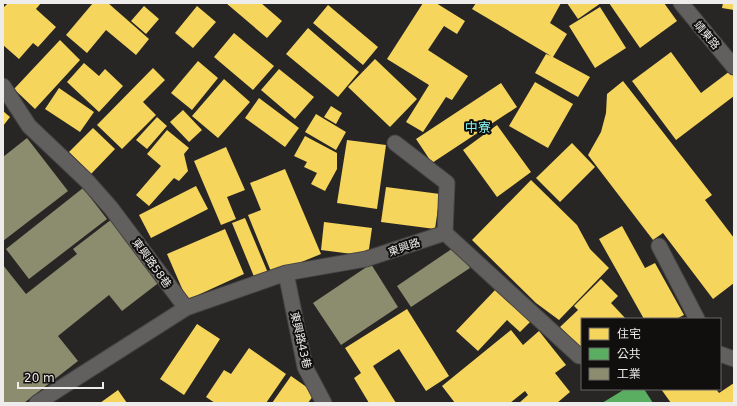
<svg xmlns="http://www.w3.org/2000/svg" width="737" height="406" font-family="'DejaVu Sans','Noto Sans TC',sans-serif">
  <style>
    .homes { fill: #f6d55c }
    .public { fill: #5aae61 }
    .industry { fill: #8c8c6e }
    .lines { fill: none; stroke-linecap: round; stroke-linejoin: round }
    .service-casing { stroke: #454343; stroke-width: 17 }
    .service { stroke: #61605f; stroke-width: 15 }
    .labels { text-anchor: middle; stroke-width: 4; stroke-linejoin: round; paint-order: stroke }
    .street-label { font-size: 11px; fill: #eeeceb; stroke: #100f0e }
    .quarter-label { font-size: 13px; fill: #83eee5; stroke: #100f0e }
  </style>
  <rect width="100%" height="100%" fill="#282625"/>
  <path class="homes" d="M8 3H41L36 9 56 27 38 47 33 43 19 59 3 45V8Z
    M93 3H108L149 39 136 55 106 30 87 53 66 35Z
    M226 3H261L282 21 267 38Z
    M423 3H436L465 21 457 34 444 26 428 50 468 76 452 100 446 97 423 132 406 122 429 85 387 59Z
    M476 3H561L550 23 567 34 553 57 590 77 578 97 535 73 546 54 551 56 472 9Z
    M567 3H601L578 19Z
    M609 3H664L677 21 640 48Z
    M723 3H734V10L722 8Z
    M328 5 378 47 363 65 313 23Z
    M144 6 159 19 146 34 131 21Z
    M197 6 216 22 193 48 175 33Z
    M600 7 626 48 595 68 569 26Z
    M308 28 359 72 338 97 286 54Z
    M234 33 274 66 253 90 214 57Z
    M60 40 80 60 35 109 14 89Z
    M671 52 701 93 734 68V96L676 140 632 81Z
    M375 59 417 99 390 127 348 87Z
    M198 61 218 78 192 110 171 93Z
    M84 63 99 76 105 69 123 86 99 112 67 82Z
    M153 68 165 80 143 102 156 115 122 149 97 125Z
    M279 69 314 97 295 119 261 90Z
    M224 79 250 102 218 138 192 116Z
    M623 81 712 195 705 200 734 238V283L713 299 663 233 653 240 588 155 601 132 606 113 607 94Z
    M535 82 573 104 548 148 509 126Z
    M501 83 517 107 432 163 416 139Z
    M59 88 94 112 80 132 45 109Z
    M259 98 299 128 285 147 245 118Z
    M331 106 342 113 336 124 324 117Z
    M183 110 202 130 189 142 170 122Z
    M3 111 10 117 3 126Z
    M316 114 346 132 336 150 305 132Z
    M157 117 167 126 147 149 136 140Z
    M497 125 531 172 497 197 463 150Z
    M93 128 115 149 91 174 69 152Z
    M167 130 189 148 184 154 188 171 179 181 174 178 149 206 136 195 161 166 147 154Z
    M305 136 337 153V169L325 191 311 184 317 173 304 167 307 162 294 156Z
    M347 140 386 145 377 209 337 203Z
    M572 143 595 167 560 202 536 178Z
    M226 147 245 190 227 197 236 219 221 225 194 161Z
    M285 169 321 254 272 274 248 215 261 210 250 183Z
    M531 180 577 225 590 249 609 268 559 320 536 303 472 240Z
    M196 186 208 209 151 238 139 215Z
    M386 187 440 194 435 229 381 222Z
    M245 218 268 273 255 279 232 223Z
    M324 222 372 228 368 256 321 250Z
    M622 226 645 268 655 263 684 315 676 319H644L599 239Z
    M225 229 244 274 187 300 167 254Z
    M601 279 618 296 611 303 626 319H582V350L560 327 578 310 574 306Z
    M497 288 532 320 520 332 507 320 478 351 456 331Z
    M407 309 449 376 426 391 399 349 373 366 396 403H369L354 378 361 373 345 348Z
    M197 324 220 339 184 395 160 379Z
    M511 330 523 345 539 331 566 365 555 373 570 392 557 403H519L528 395 525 391 510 403H455L442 386Z
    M249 348 286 374 266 403H215L206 397 224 370 231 374Z
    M291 376 315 393 308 403H272Z
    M734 383V403H671L661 389H716L719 393Z
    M118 390 127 403H100Z"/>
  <path class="public" d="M625 389H644L653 403H602Z"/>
  <path class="industry" d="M27 138 68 191 3 241V157Z
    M83 188 107 219 29 279 6 249Z
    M112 219 161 281 122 311 109 295 58 336 78 361 24 403H3V265L26 294 77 254 73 249Z
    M456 246 470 268 411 307 397 286Z
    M371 264 398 307 341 345 313 303Z"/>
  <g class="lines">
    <defs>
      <path id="service" d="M681 3 734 67
        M3 86 29 126 88 182 111 208 186 308 37 403
        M395 143 447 183 445 233
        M659 246 697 319
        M286 273 305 367 324 403
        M186 308 286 273 366 259 445 233 579 356H582
        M720 354 734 359"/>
    </defs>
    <use href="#service" class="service-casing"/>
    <use href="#service" class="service"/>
  </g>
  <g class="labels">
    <g class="street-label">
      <text transform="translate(707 35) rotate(50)" y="4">靖東路</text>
      <text transform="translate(404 247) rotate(-19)" y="4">東興路</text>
      <text transform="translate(152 263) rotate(54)" y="4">東興路58巷</text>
      <text transform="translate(301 340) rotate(77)" y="4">東興路43巷</text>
    </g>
    <g class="quarter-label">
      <text x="478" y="132">中寮</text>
    </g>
  </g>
  <rect width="737" height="406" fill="none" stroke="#eeeceb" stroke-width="8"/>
  <rect x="581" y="318" width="140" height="72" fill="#100f0e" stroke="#696766"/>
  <rect x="589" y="328" width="20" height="12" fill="#f6d55c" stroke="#696766"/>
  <text x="617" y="338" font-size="12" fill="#eeeceb">住宅</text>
  <rect x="589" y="348" width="20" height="12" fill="#5aae61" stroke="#696766"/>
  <text x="617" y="358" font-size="12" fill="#eeeceb">公共</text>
  <rect x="589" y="368" width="20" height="12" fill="#8c8c6e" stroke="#696766"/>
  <text x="617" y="378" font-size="12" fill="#eeeceb">工業</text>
  <path d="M18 382v6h85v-6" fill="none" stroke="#eeeceb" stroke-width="2"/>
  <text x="24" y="382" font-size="12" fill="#eeeceb" stroke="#100f0e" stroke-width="3" paint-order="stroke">20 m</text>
</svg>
